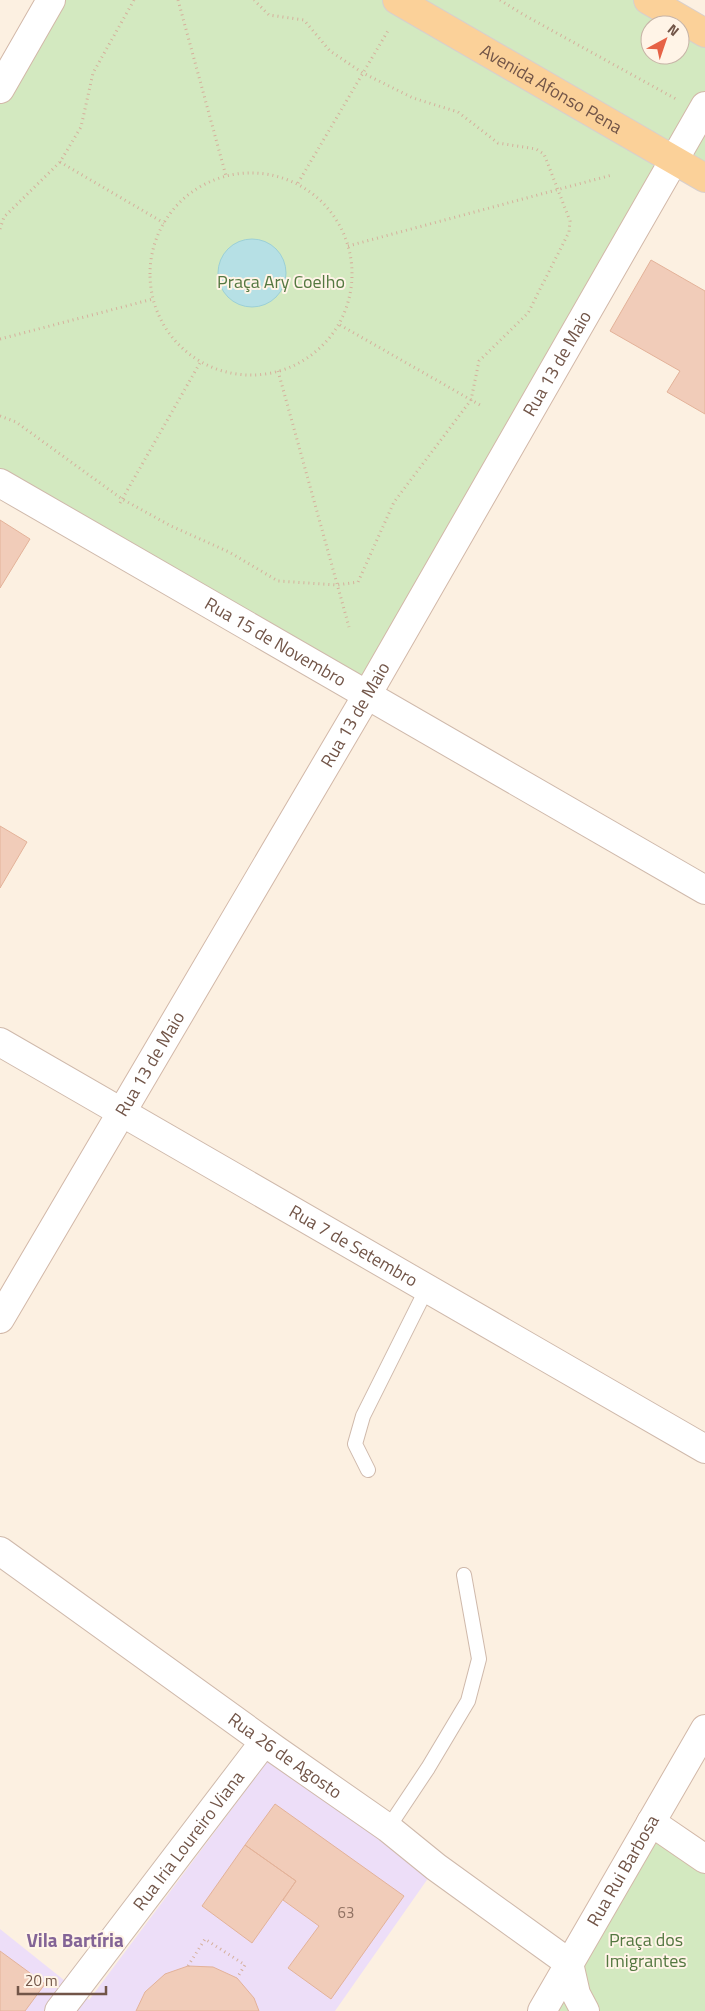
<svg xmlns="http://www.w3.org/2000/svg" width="705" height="2011" font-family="'Titillium Web',sans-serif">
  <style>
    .education { fill: #eddef8 }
    .green { fill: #d3e9c0; fill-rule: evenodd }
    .water { fill: #b6e0e5; stroke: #9cd0d6 }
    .building { fill: #f1ccb9; stroke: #e3b299 }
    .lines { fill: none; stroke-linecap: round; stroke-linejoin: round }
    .lane-casing { stroke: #cfb9ab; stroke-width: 16 }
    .street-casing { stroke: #cfb9ab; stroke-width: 30 }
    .secondary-casing { stroke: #d2b8a8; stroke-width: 30 }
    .primary-casing { stroke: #d8cfcc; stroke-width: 30 }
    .path { stroke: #d5b09c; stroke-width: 3; stroke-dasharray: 1 4; stroke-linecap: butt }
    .lane { stroke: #fff; stroke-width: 14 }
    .street { stroke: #fff; stroke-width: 28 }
    .secondary { stroke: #fff; stroke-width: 28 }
    .primary { stroke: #fbd199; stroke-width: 28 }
    .labels { text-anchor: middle; stroke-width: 4; stroke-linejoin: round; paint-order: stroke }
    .number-label { font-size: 15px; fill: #927364 }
    .street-label { font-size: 18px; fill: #725548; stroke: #fff4e7 }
    .park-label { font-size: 18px; fill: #547841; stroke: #fff4e7 }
    .neighbourhood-label { font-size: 19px; font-weight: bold; fill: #836496; stroke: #fff4e7 }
  </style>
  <rect width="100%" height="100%" fill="#fcf0e1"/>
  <path class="education" d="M276 1750 436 1867 335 2011H0V1929L89 2000Z"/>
  <path class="green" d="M51 0H648L705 33V178L674 160 367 695 0 483V89ZM650 25H680V55H650Z
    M651 1822 705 1859V2011H542Z"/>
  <path class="water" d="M218 273a34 34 0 1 1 68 0a34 34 0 1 1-68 0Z"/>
  <path class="building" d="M651 260 705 291V414L667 392 680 371 610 331Z
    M0 520 30 539 0 588Z
    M0 826 27 842 0 888Z
    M275 1804 404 1896 331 1999 288 1968 319 1926 283 1900 296 1881 245 1845Z
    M245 1845 296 1881 252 1943 202 1906Z
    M0 1951 45 1984 25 2011H0Z
    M188 1966 213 1967 237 1978 254 1998 259 2011H136L145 1992 165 1974Z"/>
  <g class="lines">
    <defs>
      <path id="lane" d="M368 1470 355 1444 363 1416 427 1288
        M388 1828 428 1768 468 1701 479 1659 464 1575"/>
      <g id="street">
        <path id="s1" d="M0 483 705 890"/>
        <path id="s2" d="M0 1042 705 1449"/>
        <path id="s3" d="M0 1551 276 1750 388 1828 436 1867 569 1963"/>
        <path id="s4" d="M59 2011 264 1742"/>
      </g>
      <g id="secondary">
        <path d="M0 89 51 0"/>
        <path id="s5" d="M0 1319 367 695 705 106"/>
        <path d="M651 1822 705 1859"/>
        <path d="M569 1963 576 1994 585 2011"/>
        <path id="s6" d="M542 2011 705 1729"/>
      </g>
      <g id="primary">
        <path id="s7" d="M397 0 705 178"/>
        <path d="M648 0 705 33"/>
      </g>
    </defs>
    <use href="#lane" class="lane-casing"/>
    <use href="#street" class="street-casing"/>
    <use href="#secondary" class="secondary-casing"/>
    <use href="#primary" class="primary-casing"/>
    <path class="path" d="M178 0 226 176
      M500 0 524 15 676 99
      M60 162 164 223
      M150 274a101 101 0 1 1 202 0a101 101 0 1 1-202 0Z
      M298 183 389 29
      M0 229 4 217 60 162 81 127 93 73 134 0
      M348 246 612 175
      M340 325 480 405
      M0 339 153 299
      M278 371 349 627
      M0 416 16 422 122 499 171 526 229 552 278 581 337 585 358 582 394 502 471 400 479 361 528 313 569 232 570 221 544 154 536 149 498 143 458 112 413 98 363 73 330 51 304 20 269 15 254 0
      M120 503 201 361
      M188 1966 205 1939 245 1965 237 1978"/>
    <use href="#lane" class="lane"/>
    <use href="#street" class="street"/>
    <use href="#secondary" class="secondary"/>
    <use href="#primary" class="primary"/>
  </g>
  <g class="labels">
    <g class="number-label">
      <text x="346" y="1918">63</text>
    </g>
    <g class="street-label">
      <text dy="6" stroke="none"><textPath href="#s7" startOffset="178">Avenida Afonso Pena</textPath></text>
      <text dy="6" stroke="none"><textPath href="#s5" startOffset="1106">Rua 13 de Maio</textPath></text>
      <text dy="6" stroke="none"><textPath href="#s1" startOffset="318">Rua 15 de Novembro</textPath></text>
      <text dy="6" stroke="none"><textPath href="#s5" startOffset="701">Rua 13 de Maio</textPath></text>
      <text dy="6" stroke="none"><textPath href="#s5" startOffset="296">Rua 13 de Maio</textPath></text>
      <text dy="6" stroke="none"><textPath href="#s2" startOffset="408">Rua 7 de Setembro</textPath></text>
      <text dy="6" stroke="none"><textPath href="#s3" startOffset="351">Rua 26 de Agosto</textPath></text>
      <text dy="6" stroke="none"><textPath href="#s4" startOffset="214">Rua Iria Loureiro Viana</textPath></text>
      <text dy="6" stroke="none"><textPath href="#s6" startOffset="162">Rua Rui Barbosa</textPath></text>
    </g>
    <g class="park-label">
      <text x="281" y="288">Praça Ary Coelho</text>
      <text x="646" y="1946">Praça dos<tspan x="646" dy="21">Imigrantes</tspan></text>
    </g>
    <g class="neighbourhood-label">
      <text x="75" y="1947">Vila Bartíria</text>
    </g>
  </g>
  <g transform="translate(665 40) rotate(40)"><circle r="24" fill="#fff4e7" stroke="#c7b4a7"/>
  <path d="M0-4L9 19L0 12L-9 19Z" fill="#e66246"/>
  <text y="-8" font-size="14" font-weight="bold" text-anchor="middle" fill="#725548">N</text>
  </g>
  <path d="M18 1986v8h88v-8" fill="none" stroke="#725548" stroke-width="2.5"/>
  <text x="25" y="1986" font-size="15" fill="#725548" stroke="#fff4e7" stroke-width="4" paint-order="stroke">20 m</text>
</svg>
